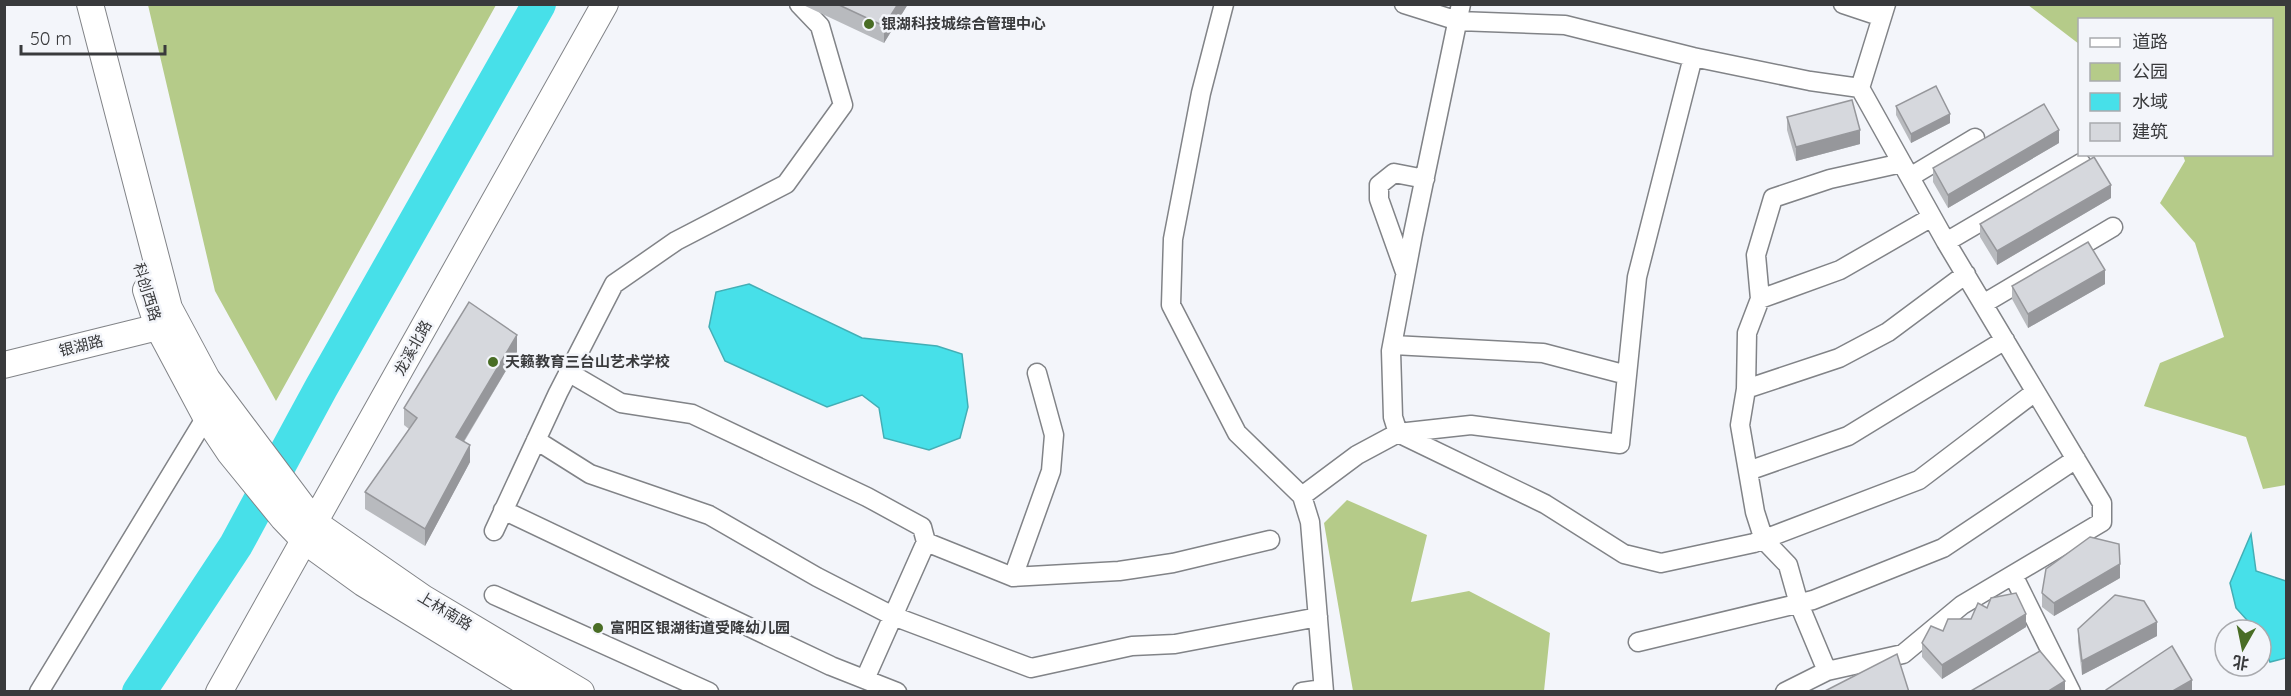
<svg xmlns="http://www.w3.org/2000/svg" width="2291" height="696" font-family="Quicksand,'Noto Sans SC',sans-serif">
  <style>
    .green { fill: #b5cb89 }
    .water { fill: #47e0e9; stroke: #43aeb5; stroke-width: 1.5 }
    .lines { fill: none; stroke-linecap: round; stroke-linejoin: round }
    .river { stroke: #47e0e9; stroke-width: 34 }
    .street-casing { stroke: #818387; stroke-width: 21 }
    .secondary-casing { stroke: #818387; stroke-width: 28 }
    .street { stroke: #fff; stroke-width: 18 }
    .secondary { stroke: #fff; stroke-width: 26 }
    .wall { fill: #b8babe }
    .shaded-wall { fill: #96979b }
    .building { fill: #d6d8dd; stroke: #96979b; stroke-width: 1.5 }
    .poi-dot { fill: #496d25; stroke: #f3f5fa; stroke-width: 2 }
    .labels { text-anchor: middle; stroke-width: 5; stroke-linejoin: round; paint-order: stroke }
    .poi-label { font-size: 15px; font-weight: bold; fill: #393a3c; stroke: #f3f5fa; text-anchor: start }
    .street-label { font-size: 15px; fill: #393a3c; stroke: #f3f5fa }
  </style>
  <rect width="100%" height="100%" fill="#f3f5fa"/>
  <path class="green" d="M148 5H496L276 401 215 291Z
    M2028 5H2286V485L2263 489 2246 437 2144 406 2160 363 2224 337 2195 243 2160 203 2185 161 2183 155 2272 154V20H2080L2079 44Z
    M1347 500 1427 535 1411 602 1469 591 1550 633 1544 691H1353L1324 523Z"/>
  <path class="water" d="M749 284 862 338 937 346 962 354 968 407 960 438 929 450 884 438 879 408 862 395 827 407 725 361 709 327 716 292Z
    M2251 534 2256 571 2286 581V658L2270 662 2261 641V630H2256L2236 608 2230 583Z"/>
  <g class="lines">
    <path class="river" d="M139 692 236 545 321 388 539 4"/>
    <defs>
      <path id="street" d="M1224 4 1201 93 1173 239 1171 305 1237 433 1302 496 1310 522 1324 692
        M1404 4 1458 21 1565 25 1693 57 1810 81 1860 88
        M1461 4 1413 234 1391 351 1393 417 1398 433 1545 504 1624 554 1661 563 1754 543 1919 480 2035 392
        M1843 4 1882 17
        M1910 177 1975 138
        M1946 242 2081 163
        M1405 272 1379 199V185L1394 173 1425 179
        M1760 299 1840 270 1932 217
        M1983 304 2113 227
        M1393 345 1543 353 1627 375
        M568 372 621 403 692 414 867 497 922 527 926 542 1013 577 1119 571 1173 563 1270 540
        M1746 389 1839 358 1888 332 1966 274
        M536 440 590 474 709 515 817 577 893 616 1031 668 1132 646 1175 644 1318 617
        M1748 471 1848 436 2005 340
        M1302 496 1357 455 1398 433 1471 425 1620 444 1637 277 1693 57
        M503 510 831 666 897 692
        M494 531 558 393 614 284 676 241 786 184 843 105 820 26 799 4
        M2013 575 2071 692
        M1013 577 1051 471 1054 435 1037 373
        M494 595 709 692
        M1638 642 1813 600 1943 548 2076 459
        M1827 671 1799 604 1788 565 1764 540 1755 512 1740 425 1746 389 1747 333 1760 299 1756 255 1773 198 1830 179 1902 163
        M865 679 926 542
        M39 692 206 417
        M1302 692 1323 689
        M1785 692 1827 671 1903 654 1962 605 2102 522V503L1946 242 1860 88 1886 4"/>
      <path id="secondary" d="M90 4 169 308 207 379 315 523 423 598 581 692
        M146 290 158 327 206 417 230 453 283 518 305 541 363 583 541 692
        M4 365 158 327
        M219 692 605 4"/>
    </defs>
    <use href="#street" class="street-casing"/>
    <use href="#secondary" class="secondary-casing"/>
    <use href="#street" class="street"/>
    <use href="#secondary" class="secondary"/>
  </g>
  <path class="wall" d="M801 4H908L884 43Z
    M1896 106 1950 123 1911 143 1896 115Z
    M1787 117 1860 144 1796 161 1787 130Z
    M2059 143 1948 208 1933 182V168Z
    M2111 198 1997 265 1980 237V224Z
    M2105 284 2028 328 2012 299V286Z
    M517 352 464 442 470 462 425 546 365 509V492L409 429 404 425V408Z
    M2120 578 2054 616 2042 607V593Z
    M1987 608 2026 627 1942 679 1922 657V643L1943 631 1971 619Z
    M2078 629 2157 636 2082 675 2078 642Z"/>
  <path class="shaded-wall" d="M898 4H908L884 43V26Z
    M1950 114V123L1911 143V134Z
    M1860 130V144L1796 161V147Z
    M2059 130V143L1948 208V195Z
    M2111 185V198L1997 265V251Z
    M2105 270V284L2028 328V314Z
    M517 335V352L456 454V437Z
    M470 445V462L425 546V529Z
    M2120 564V578L2054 616V603Z
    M2026 614V627L1942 679V665Z
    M2157 622V636L2082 675V661Z
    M2192 680V692H2171Z
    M2065 681V692H2047Z"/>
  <path class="building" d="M837 4H898L884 26Z
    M1936 86 1950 114 1911 134 1896 106Z
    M1852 100 1860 130 1796 147 1787 117Z
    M2044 104 2059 130 1948 195 1933 168Z
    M2094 157 2111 185 1997 251 1980 224Z
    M2088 242 2105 270 2028 314 2012 286Z
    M469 302 517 335 456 437 470 445 425 529 365 492 417 418 404 408Z
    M2090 537 2119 544 2120 564 2054 603 2042 593 2046 569Z
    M2016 593 2026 614 1942 665 1922 643 1931 626 1943 631 1948 619H1971L1978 603 1987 608 1991 598Z
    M2115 595 2144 601 2157 622 2082 661 2078 629Z
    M2172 646 2192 680 2171 692H2106V690Z
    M2040 651 2065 681 2047 692H1969Z
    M1897 654 1909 692H1823Z"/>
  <g class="poi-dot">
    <circle cx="869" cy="24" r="6"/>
    <circle cx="493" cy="362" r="6"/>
    <circle cx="598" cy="628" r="6"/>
  </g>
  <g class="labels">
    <g class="poi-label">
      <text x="881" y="29">银湖科技城综合管理中心</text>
      <text x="505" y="367">天籁教育三台山艺术学校</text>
      <text x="610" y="633">富阳区银湖街道受降幼儿园</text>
    </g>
    <g class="street-label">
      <text transform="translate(147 292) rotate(73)" y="5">科创西路</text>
      <text transform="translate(81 346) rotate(-14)" y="5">银湖路</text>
      <text transform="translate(413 348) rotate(-61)" y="5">龙溪北路</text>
      <text transform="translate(445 611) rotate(31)" y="5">上林南路</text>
    </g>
  </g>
  <rect width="2291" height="696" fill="none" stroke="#393a3c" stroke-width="12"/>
  <rect x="2078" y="18" width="195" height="138" fill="#f3f5fa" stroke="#a9aaae" stroke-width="1.5"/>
  <rect x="2090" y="38" width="30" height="9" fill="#ffffff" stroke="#a9aaae" stroke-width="1.5"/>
  <text x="2132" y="48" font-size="18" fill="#393a3c">道路</text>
  <rect x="2090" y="63" width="30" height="18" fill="#b5cb89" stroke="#a9aaae" stroke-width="1.5"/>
  <text x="2132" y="78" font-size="18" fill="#393a3c">公园</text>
  <rect x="2090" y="93" width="30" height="18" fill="#47e0e9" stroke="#a9aaae" stroke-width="1.5"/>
  <text x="2132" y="108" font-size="18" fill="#393a3c">水域</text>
  <rect x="2090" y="123" width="30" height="18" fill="#d6d8dd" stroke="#a9aaae" stroke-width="1.5"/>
  <text x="2132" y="138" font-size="18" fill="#393a3c">建筑</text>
  <g transform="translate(2243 648) rotate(189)"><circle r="28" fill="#f3f5fa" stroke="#a9aaae" stroke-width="1.5"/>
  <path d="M0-4.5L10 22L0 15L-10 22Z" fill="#496d25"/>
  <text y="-9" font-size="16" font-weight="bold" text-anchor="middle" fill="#393a3c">北</text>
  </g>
  <path d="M21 45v9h144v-9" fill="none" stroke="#393a3c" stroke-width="3"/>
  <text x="30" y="45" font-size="18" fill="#393a3c" stroke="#f3f5fa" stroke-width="4.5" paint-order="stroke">50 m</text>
</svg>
